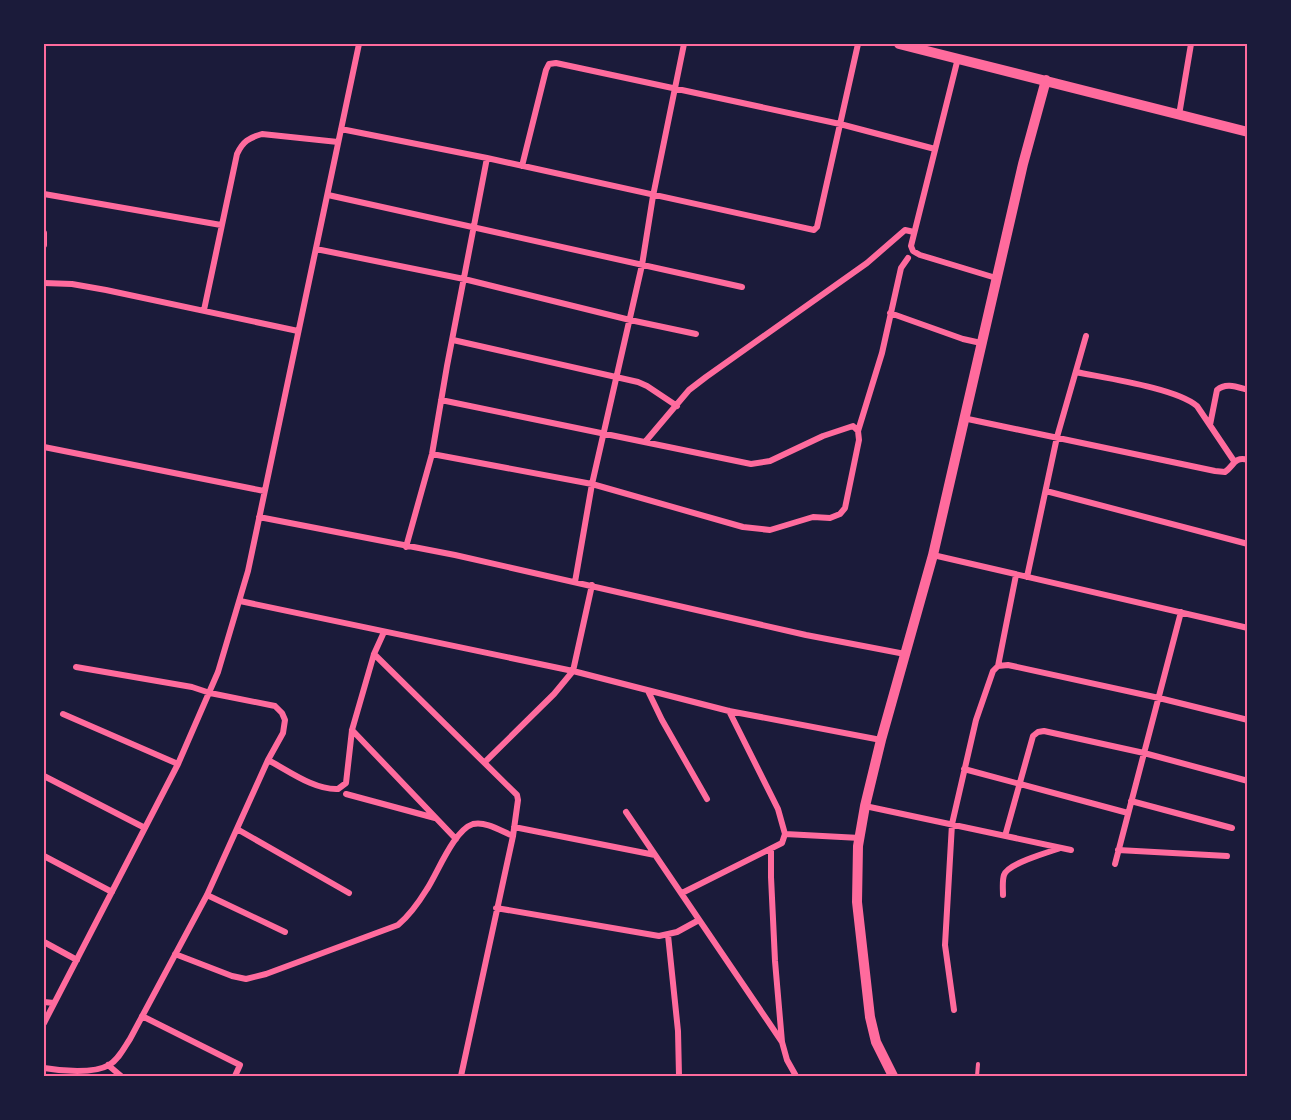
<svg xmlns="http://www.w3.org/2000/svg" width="1291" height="1120" font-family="'DM Sans',sans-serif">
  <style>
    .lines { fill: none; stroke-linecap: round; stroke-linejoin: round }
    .service { stroke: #ff6b9d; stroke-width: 4 }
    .minor { stroke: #ff6b9d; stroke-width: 6 }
    .tertiary { stroke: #ff6b9d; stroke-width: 10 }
    .neatline { fill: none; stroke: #ff6b9d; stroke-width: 2 }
  </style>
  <rect width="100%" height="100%" fill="#1b1b3a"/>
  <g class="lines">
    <path class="service" d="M977 1076 978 1064"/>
    <path class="minor" d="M958 58 911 246 913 251 920 255 996 278
      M1179 115 1191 44
      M341 129 487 158 814 230 817 227 858 44
      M522 166 546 70 549 64 556 63 840 124 935 149
      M44 194 221 225
      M328 195 742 287
      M44 233V245
      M316 249 464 279 630 320 696 334
      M44 283 72 284 106 290 298 331
      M204 310 237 154C243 141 249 138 262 134L338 142
      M890 313 963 339 981 343
      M453 340 638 382 647 386 677 406
      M1076 372C1105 378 1176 388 1197 406L1234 461
      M963 418 1215 471 1225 472C1234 466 1234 456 1248 460
      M1210 425 1217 390C1226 382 1237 387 1248 390
      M858 431 882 353 901 268 908 258
      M645 442 689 390 706 377 867 263 905 230 914 232
      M44 447 264 491
      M432 454 592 484 743 527 770 530 813 517 830 518 840 514 845 508 859 440 858 431 853 426 823 436 770 461 751 464 441 400
      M1046 491 1248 544
      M259 517 455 555 806 635 905 654
      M406 547 432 454 447 366 487 158
      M933 555 1248 628
      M1027 577 1057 437 1086 336
      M575 582 592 484 642 265 653 196 684 44
      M240 601 573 671 729 711 881 740
      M374 654 517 795 518 800 513 836 461 1076
      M998 666 1016 575
      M648 691 662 720 707 799
      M63 714 178 764
      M352 730 456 839
      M268 760C289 771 314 790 338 789L346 783 352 730 374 654 384 632
      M485 762 554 694 573 671 592 585
      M964 769 1128 813
      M44 776 145 828
      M346 794 435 818
      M1131 801 1232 828
      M865 806 1071 850
      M626 812 782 1042
      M514 827 655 855
      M237 829 349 893
      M785 834 860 838
      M1005 836 1033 736 1038 732 1044 731 1144 753 1248 781
      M771 849V877L775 961 782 1042 787 1060 796 1076
      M1118 850 1227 856
      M44 856 112 892
      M1115 864 1181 612
      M682 893 782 843 785 834 778 809 729 711
      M207 895 285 932
      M1003 895C1003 889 1002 881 1004 875 1008 863 1047 853 1060 848
      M496 908 659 936 677 932 699 920
      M668 935 678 1031 679 1076
      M44 942 77 960
      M175 954 232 976 246 979 266 974 398 925C410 915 419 902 427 889 438 872 454 830 473 824 486 821 501 831 513 836
      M44 1002 54 1003
      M954 1010 945 945 952 824 976 720 993 671 998 666 1008 665 1159 698 1248 720
      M142 1016 240 1065 235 1076
      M44 1023 178 764 218 672 248 571 359 44
      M108 1065 121 1076
      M44 1068C61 1071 94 1074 109 1065 119 1059 124 1048 130 1039L207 895 268 760 283 733 285 720 282 713 275 706 210 693 192 687 76 667"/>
    <path class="tertiary" d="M899 44 1248 132
      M893 1076 876 1042 870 1017 857 902 858 846 865 806 881 740 933 555 1023 164 1046 80"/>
  </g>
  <rect width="1291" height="1120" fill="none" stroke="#1b1b3a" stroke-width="90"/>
  <rect x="45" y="45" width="1201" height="1030" class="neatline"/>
</svg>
